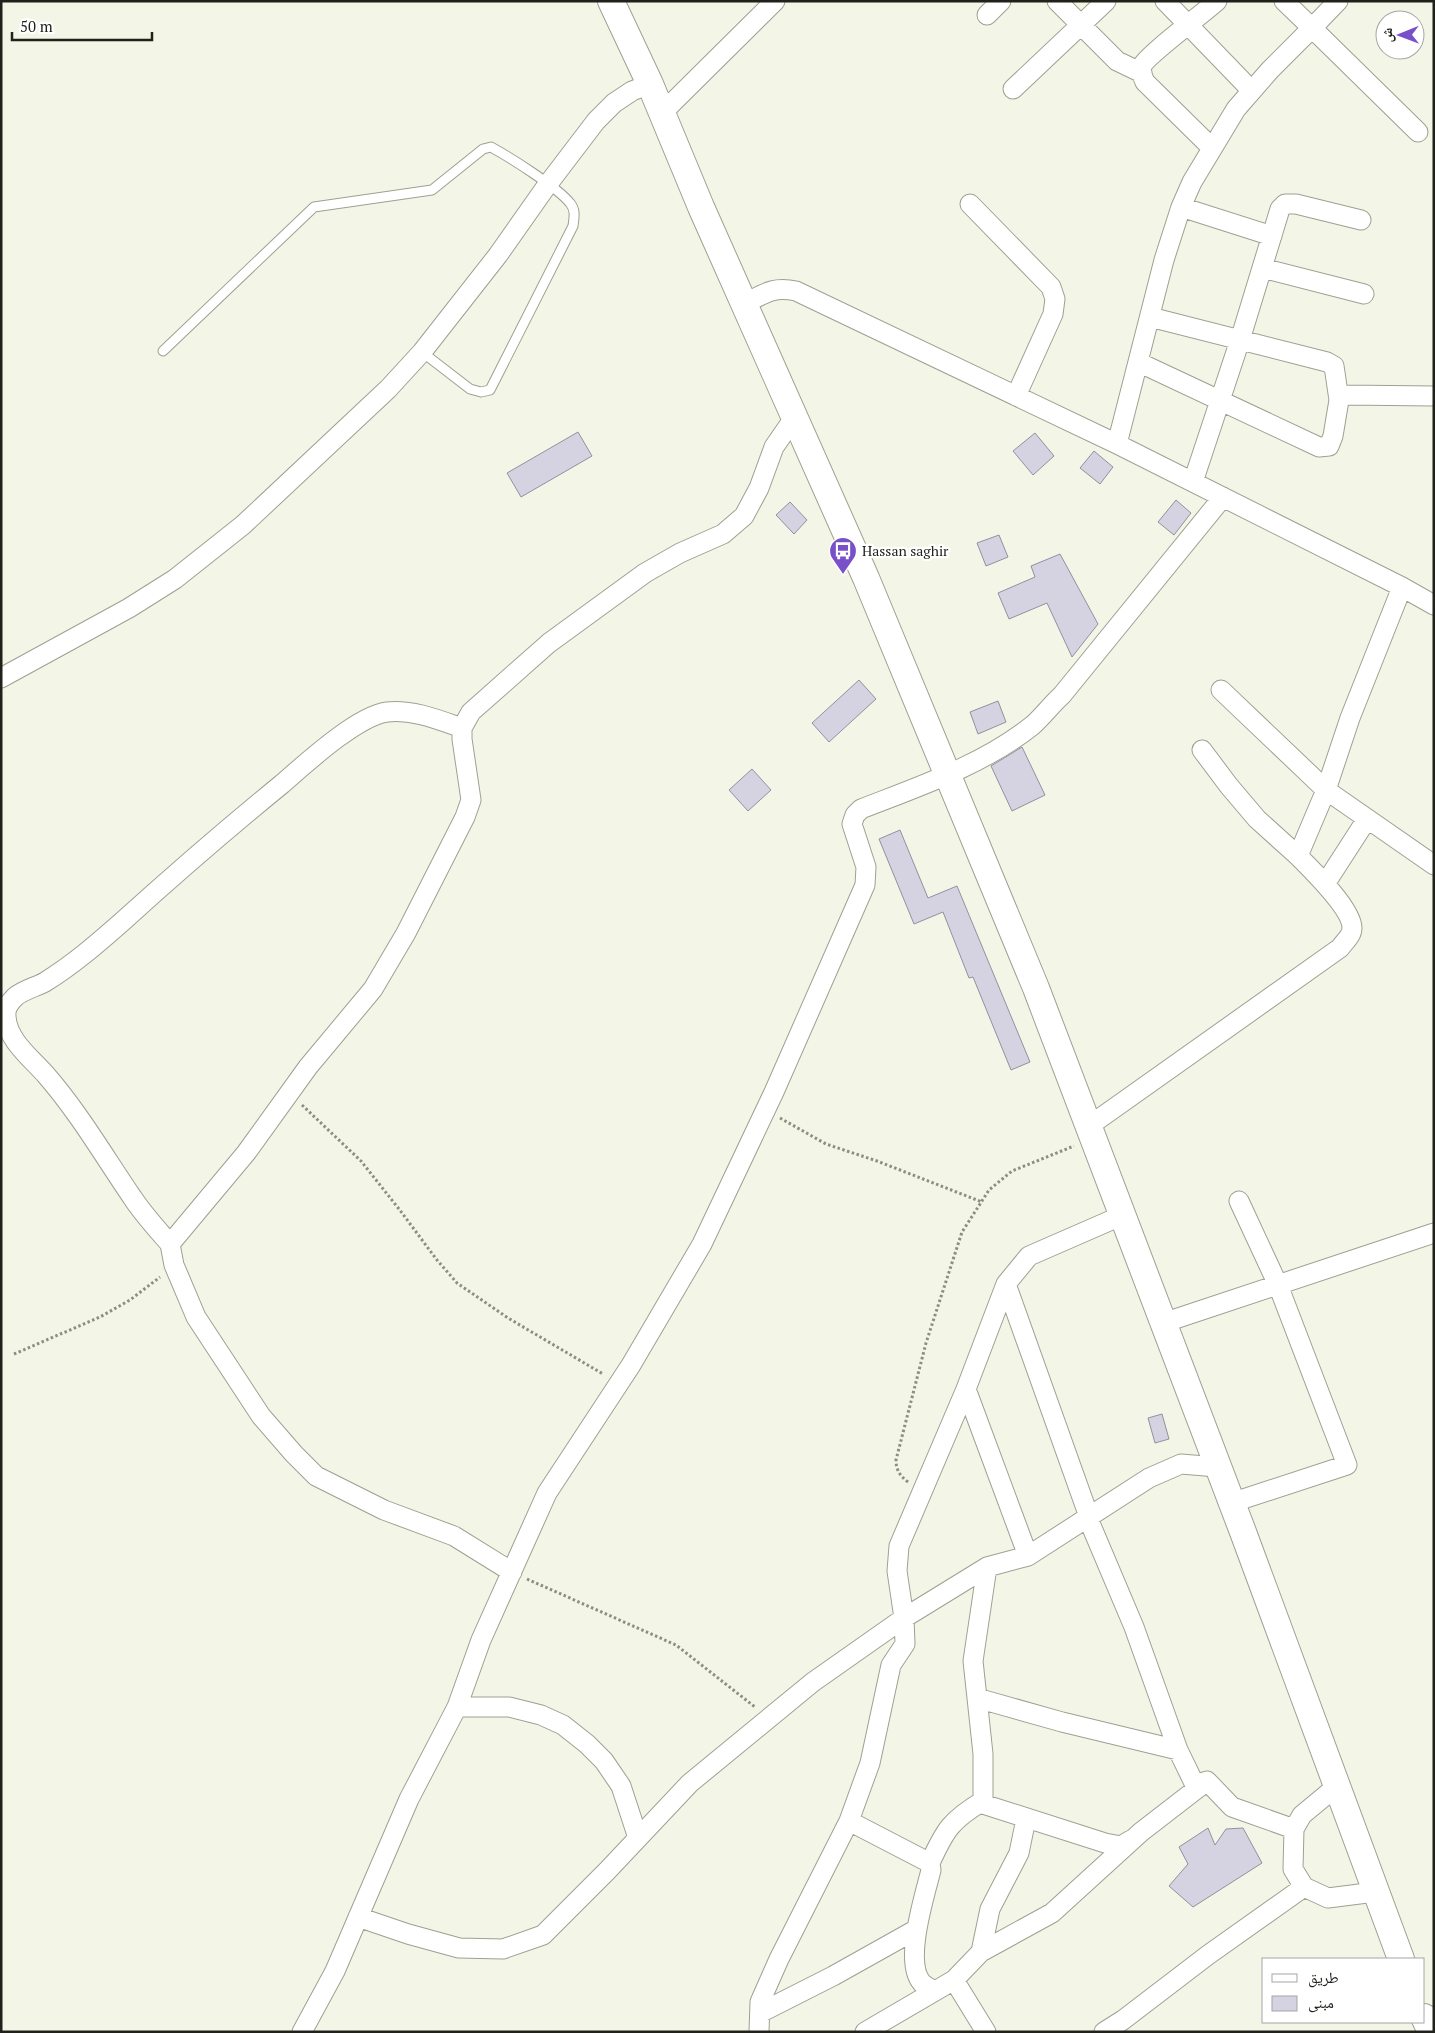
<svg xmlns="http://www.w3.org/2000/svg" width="1435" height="2033" font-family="'PT Serif','Noto Naskh Arabic',serif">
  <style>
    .building { fill: #d5d2e1; stroke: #93909f }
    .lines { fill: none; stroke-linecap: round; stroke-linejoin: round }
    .lane-casing { stroke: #9ea091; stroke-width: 11 }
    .street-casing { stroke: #9ea091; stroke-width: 21 }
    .secondary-casing { stroke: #9ea091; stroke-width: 28 }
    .path { stroke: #8c8e83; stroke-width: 3; stroke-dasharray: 2.5 2.5; stroke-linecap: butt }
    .lane { stroke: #fff; stroke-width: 9 }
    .street { stroke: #fff; stroke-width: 19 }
    .secondary { stroke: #fff; stroke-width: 26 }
    .labels { text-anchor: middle; stroke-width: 4.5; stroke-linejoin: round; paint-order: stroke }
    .poi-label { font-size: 14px; fill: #20211b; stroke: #fff; text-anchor: start }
  </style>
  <rect width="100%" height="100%" fill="#f3f5e6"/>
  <path class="building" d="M578 432 592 456 521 497 507 473Z
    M1035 433 1054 456 1033 475 1013 451Z
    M1094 451 1113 467 1100 484 1080 468Z
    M1176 500 1191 513 1174 535 1158 522Z
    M790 502 807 520 794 534 776 515Z
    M999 535 1008 557 986 566 977 543Z
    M1060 554 1098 624 1072 657 1047 603 1009 619 998 593 1035 577 1031 566Z
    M859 680 876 699 829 742 812 723Z
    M998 701 1006 722 978 734 970 712Z
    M1022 747 1045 795 1012 811 991 766Z
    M752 769 771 790 748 811 729 790Z
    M900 830 928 898 957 886 1030 1062 1011 1070 973 977 969 978 943 912 914 924 879 839Z
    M1162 1414 1169 1439 1155 1443 1148 1418Z
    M1208 1828 1215 1845 1226 1829 1243 1828 1262 1863 1193 1907 1169 1886 1188 1864 1179 1847Z"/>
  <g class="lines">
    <defs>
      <path id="lane" d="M163 351 314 207 432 190 483 149 491 147C511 158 557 187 570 203 576 210 574 218 573 226L490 390 481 392 470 389 422 352"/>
      <path id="street" d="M1057 1 1117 61 1142 73
        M1165 1 1252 91
        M1338 1 1312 28 1418 132
        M987 15 1001 1
        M1013 89 1106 1
        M662 113 775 1
        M1212 148 1145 82C1143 77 1140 72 1142 66 1146 56 1205 12 1217 1
        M970 204 1051 287 1055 299 1053 314 1016 396
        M1181 207 1272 236
        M1262 268 1364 294
        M744 304C764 294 772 286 796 291L1117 444 1402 587 1350 718 1326 790 1298 856C1312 870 1352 909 1352 928 1352 936 1345 941 1340 948L1089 1126
        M1150 317 1327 362 1334 366 1339 400
        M1138 362 1319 447 1329 446 1333 436 1339 400 1345 395 1434 396
        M1117 444 1164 260 1181 207 1192 182 1236 109 1270 70 1312 28 1284 1
        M1193 482 1240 340 1280 209 1285 204H1296L1361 220
        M1402 587 1434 605
        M1 678 129 608 175 579 243 525 388 389 422 352 498 255 548 184 596 121 614 103 632 91 650 84
        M1221 690 1326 790 1434 865
        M1202 750 1229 786 1257 819 1298 856
        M1325 884 1367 819
        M170 1244C157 1229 143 1214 132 1197 104 1156 79 1113 46 1075 31 1058 7 1040 6 1016 5 1009 10 1002 15 997 23 990 36 987 45 982 74 964 98 943 123 921 175 874 228 828 282 784 305 764 357 716 387 712 412 709 439 720 462 728
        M1006 1284 1088 1514 1087 1516 1134 1627 1178 1750 1195 1785 1207 1781 1232 1807 1294 1829
        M1163 1323 1434 1233
        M966 1389 1028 1556
        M1231 1503 1347 1465 1278 1285 1239 1201
        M987 1567 973 1661 977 1698 1062 1722 1178 1750
        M512 1572 454 1536 384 1510 316 1476 294 1454 261 1416 196 1317 174 1265 170 1244 246 1153 308 1067 373 989 406 933 465 817 471 800 462 739V728L471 712 549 643 645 573 680 553 723 534 744 516 759 488 774 447 794 418
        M977 1698 983 1754V1801L986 1805 1105 1843 1121 1846 1131 1840
        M457 1707H509L541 1715 563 1725 587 1744 604 1761 621 1786 638 1838
        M849 1821 930 1863 931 1870C925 1895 903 1962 922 1983 925 1986 931 1989 935 1991
        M930 1863C945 1830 951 1820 983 1801
        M1304 1887 1293 1869 1294 1829 1302 1815 1337 1786
        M358 1917 408 1934 459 1948 503 1949 543 1935 607 1871 690 1783 813 1682 904 1618 897 1571 899 1546 966 1389 1006 1284 1029 1256 1123 1215
        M981 1952 990 1909 1019 1853 1026 1819
        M954 1980 986 2032
        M760 2013 833 1976 917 1929
        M302 2032 335 1971 409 1799 457 1707 481 1640 547 1493 631 1365 702 1244 774 1092 865 885 866 867 852 824 855 815 861 809C920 786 983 765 1033 725 1043 716 1052 704 1062 695L1223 497
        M759 2032 760 2002 779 1959 849 1821 870 1763 891 1665 905 1644 904 1618 987 1567 1028 1556 1149 1478 1181 1464 1217 1467
        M865 2032 954 1980 981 1952 1052 1913 1141 1832 1207 1781
        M1104 2032 1123 2020 1208 1955 1304 1887 1328 1898 1375 1892"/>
      <path id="secondary" d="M611 1 650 84 701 207 866 578 1036 988 1243 1532 1401 1959
        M1424 2017 1431 2032"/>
    </defs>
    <use href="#lane" class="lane-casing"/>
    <use href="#street" class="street-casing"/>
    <use href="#secondary" class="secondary-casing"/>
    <path class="path" d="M302 1105 361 1161 399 1209 437 1260 457 1283 508 1318 603 1374
      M780 1118 826 1144 877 1161 982 1202
      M14 1354 100 1317 130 1300 160 1277
      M908 1482C900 1476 896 1470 896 1460L926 1343 962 1232 989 1190 1012 1171 1074 1146
      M527 1579 676 1645 755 1707"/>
    <use href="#lane" class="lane"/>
    <use href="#street" class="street"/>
    <use href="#secondary" class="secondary"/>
  </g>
  <defs>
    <symbol id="bus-pin" viewBox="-11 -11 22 30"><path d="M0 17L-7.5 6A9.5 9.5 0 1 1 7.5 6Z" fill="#7a50c9" stroke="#fff"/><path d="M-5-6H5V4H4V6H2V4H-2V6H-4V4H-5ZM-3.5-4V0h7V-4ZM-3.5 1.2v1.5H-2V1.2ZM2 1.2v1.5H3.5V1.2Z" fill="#fff"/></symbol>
  </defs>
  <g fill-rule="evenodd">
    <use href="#bus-pin" x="827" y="535" width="32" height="43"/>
  </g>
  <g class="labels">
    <g class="poi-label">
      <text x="862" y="556">Hassan saghir</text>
    </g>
  </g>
  <rect width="1435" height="2033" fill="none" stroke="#20211b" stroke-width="5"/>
  <rect x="1262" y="1958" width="162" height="65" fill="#ffffff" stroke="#a6a6a4"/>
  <rect x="1272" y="1974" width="25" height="8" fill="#ffffff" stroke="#a6a6a4"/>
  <text x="1308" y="1983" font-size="15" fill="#20211b">طريق</text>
  <rect x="1272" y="1996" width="25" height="15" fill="#d5d2e1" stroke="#a6a6a4"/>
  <text x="1308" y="2008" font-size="15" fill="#20211b">مبنى</text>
  <g transform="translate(1400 35) rotate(269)"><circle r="24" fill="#ffffff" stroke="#a6a6a4"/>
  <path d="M0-4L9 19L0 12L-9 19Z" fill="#7a50c9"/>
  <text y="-8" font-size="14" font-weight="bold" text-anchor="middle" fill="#20211b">ش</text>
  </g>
  <path d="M12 32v8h140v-8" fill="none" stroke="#20211b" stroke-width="2.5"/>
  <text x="20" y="32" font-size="15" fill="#20211b" stroke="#ffffff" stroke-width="4" paint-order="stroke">50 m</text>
</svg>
